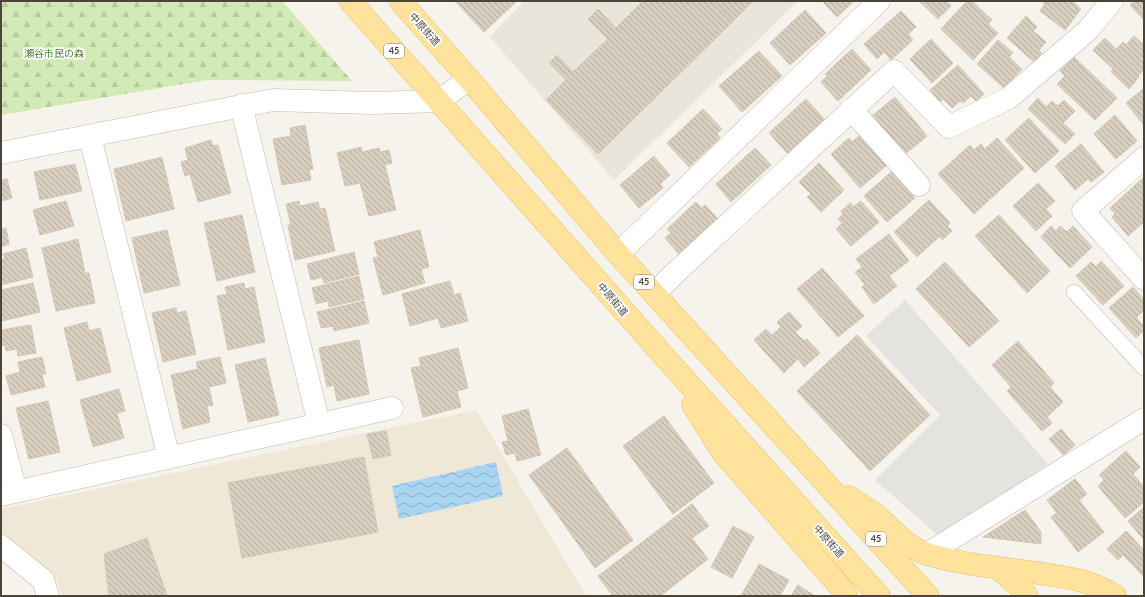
<svg xmlns="http://www.w3.org/2000/svg" width="1145" height="597" font-family="Lato,'Noto Sans JP',sans-serif">
  <style>
    .residential { fill: #eae5da }
    .education { fill: #efe8d6 }
    .forest { fill: url(#forest-firs) }
    .parking { fill: #e5e3e0 }
    .water { fill: url(#water-waves) }
    .building { fill: url(#building-back-hatch); stroke: #d3c7b4 }
    .lines { fill: none; stroke-linecap: round; stroke-linejoin: round }
    .lane-casing { stroke: #c2bbae; stroke-width: 16 }
    .street-casing { stroke: #c2bbae; stroke-width: 23 }
    .primary-casing { stroke: #e6c16a; stroke-width: 23 }
    .lane { stroke: #fff; stroke-width: 15 }
    .street { stroke: #fff; stroke-width: 22 }
    .primary { stroke: #ffe39c; stroke-width: 22 }
    .labels { text-anchor: middle; stroke-width: 3.5; stroke-linejoin: round; paint-order: stroke }
    .shield { fill: #fff; stroke: #817c74; stroke-width: 1 }
    .shield-label { font-size: 9px; font-weight: bold; fill: #4b4439 }
    .street-label { font-size: 10px; fill: #4b4439; stroke: #fff }
    .park-label { font-size: 10px; fill: #4a7f2a; stroke: #fff }
  </style>
  <defs>
    <pattern id="forest-firs" width="22" height="20" patternUnits="userSpaceOnUse"><rect width="22" height="20" fill="#d2eab5"/><path d="M5 1l3.5 6h-7zM16 11l3.5 6h-7z" fill="#b6ca9c"/></pattern>
    <pattern id="water-waves" width="16" height="10" patternUnits="userSpaceOnUse"><rect width="16" height="10" fill="#a9d4f2"/><path d="M0 5q4-4 8 0t8 0" fill="none" stroke="#8caec5"/></pattern>
    <pattern id="building-back-hatch" width="6" height="6" patternUnits="userSpaceOnUse"><rect width="6" height="6" fill="#d8cfc1"/><path d="M-1 5l2 2M0 0l6 6M5-1l2 2" fill="none" stroke="#b1aa9e"/></pattern>
  </defs>
  <rect width="100%" height="100%" fill="#f6f3ec"/>
  <path class="residential" d="M524 1H798L614 180 490 37Z"/>
  <path class="education" d="M476 410 586 596H62L57 580 1 533V509Z"/>
  <path class="forest" d="M1 1H282L352 81 207 80 1 115Z"/>
  <path class="parking" d="M905 300 1048 464 939 536 875 480 940 415 866 336Z"/>
  <path class="water" d="M496 462 503 496 399 519 392 486Z"/>
  <path class="building" d="M455 1H517L484 32Z
    M643 1H712L732 22 598 154 546 100 566 80 549 63 557 55 573 72 608 39 588 19 598 9 616 28Z
    M712 1H753L732 22Z
    M822 1H854L837 17Z
    M919 1H946L951 6 938 19Z
    M967 1H972L992 20 988 24 998 33 973 60 941 29Z
    M1041 1H1072L1081 9 1065 30 1040 11 1045 4Z
    M1135 1H1144V20L1130 5Z
    M805 10 826 33 790 65 770 43Z
    M901 11 916 27 908 34 913 40 891 60 884 52 877 59 864 44Z
    M1026 16 1037 27 1033 31 1046 42 1039 50 1042 53 1034 62 1007 38Z
    M1134 36 1144 45V56L1141 59 1144 62V69L1138 76 1139 77 1129 89 1111 72 1113 69 1093 50 1105 38 1116 49 1123 42 1126 45Z
    M931 39 953 63 932 83 910 59Z
    M998 40 1013 53 1009 57 1022 69 1004 88 977 64Z
    M852 49 871 70 838 101 821 82 827 76 825 74Z
    M759 51 782 76 742 112 719 86Z
    M1074 57 1117 98 1095 120 1057 84 1065 76 1060 71Z
    M958 65 984 94 976 101 971 96 963 103 960 101 952 108 943 99 940 102 930 90Z
    M1144 88V125L1126 103Z
    M895 97 927 136 904 155 872 116Z
    M1038 98 1046 107 1052 101 1058 106 1064 100 1075 111 1063 123 1075 134 1065 144 1028 109Z
    M806 99 826 121 789 155 769 133Z
    M703 109 722 129 717 134 720 138 689 167 667 143Z
    M1115 115 1137 141 1116 159 1094 134Z
    M1029 118 1059 151 1035 173 1005 140Z
    M305 125 313 169 309 170 311 180 282 185 273 139 291 136 290 128Z
    M860 135 887 165 860 188 831 154 849 138 852 142Z
    M997 138 1024 168 974 214 938 174 970 145 974 150 981 144 985 149Z
    M211 140 213 146 218 145 231 193 198 202 190 174 185 176 181 162 188 160 185 148Z
    M1081 144 1104 172 1091 182 1088 179 1075 190 1055 166Z
    M361 147 362 152 379 148 380 152 389 150 392 163 385 165 396 210 369 216 360 183 345 186 337 153Z
    M755 148 771 165 731 202 716 184Z
    M654 156 670 175 660 184 663 188 639 208 620 185Z
    M162 157 174 209 126 221 114 169Z
    M819 163 844 190 821 212 807 197 811 194 799 182Z
    M75 164 82 191 40 200 34 172Z
    M892 171 915 198 887 222 864 196Z
    M1144 177V222L1128 236 1112 217 1115 214 1110 208Z
    M7 179 12 198 1 201V180Z
    M1038 183 1055 201 1046 209 1052 216 1036 231 1013 206Z
    M929 200 950 223 947 226 952 231 942 240 940 236 917 257 894 232Z
    M66 201 74 226 40 235 33 210Z
    M299 201 300 206 318 202 320 209 325 208 335 251 295 260 288 225H291L286 204Z
    M861 201 879 222 851 246 836 229 842 223 838 219 843 214 841 211 851 203 853 207Z
    M696 202 701 208 705 205 718 219 679 254 665 238 671 233 667 229Z
    M242 215 255 272 217 281 204 223Z
    M999 215 1050 271 1027 293 975 236Z
    M1 225 2 229 6 228 9 244 1 247Z
    M1051 226 1056 231 1060 226 1067 232 1073 226 1092 247 1070 268 1041 237Z
    M167 230 180 285 144 293 132 238Z
    M420 230 429 267 421 269 425 283 383 295 373 258 378 257 374 242Z
    M889 234 909 261 889 276 897 286 874 304 862 287 865 285 855 272 862 267 856 259Z
    M78 239 85 273H89L95 303 56 311 42 248Z
    M26 248 33 277 1 285V260L5 259 3 254Z
    M354 252 359 274 324 283 322 277 311 280 307 264Z
    M1101 261 1124 286 1103 305 1076 276 1091 262 1096 267Z
    M945 262 999 321 969 347 916 289Z
    M822 268 864 316 838 337 797 289Z
    M359 276 364 299 329 307 328 301 316 304 312 288Z
    M450 281 454 295 460 293 468 321 441 328 438 318 410 326 402 294Z
    M33 283 40 312 2 321 1 316V290Z
    M244 283 245 289 254 287 265 342 228 350 217 296 227 294 225 287Z
    M1133 287 1144 300V310L1136 318 1144 326V330L1136 338 1109 308Z
    M364 301 369 323 334 331 333 326 321 328 317 312Z
    M176 308 177 313 186 311 196 354 163 362 152 313Z
    M789 312 802 326 795 332 804 341 807 339 820 353 804 367 798 359 784 373 754 340 766 329 772 335 781 327 777 322Z
    M87 322 89 331 100 328 111 372 77 381 64 328Z
    M31 325 36 353 18 356 17 349 6 351 5 345 1 346V330Z
    M857 335 930 415 870 471 797 391Z
    M359 340 369 394 337 401 334 385 327 387 319 348Z
    M1018 341 1054 383 1050 387 1063 402 1047 417 1052 423 1042 431 1007 391 1011 387 992 365Z
    M458 348 468 388 457 391 461 407 423 417 411 368 421 366 419 358Z
    M42 357 46 374H42L45 387 11 395 6 376 20 372 18 362Z
    M220 357 226 383 209 387 213 405 207 406 210 422 183 429 171 375 198 369 196 362Z
    M265 358 279 415 248 422 235 365Z
    M119 389 125 411 117 413 124 438 93 447 80 400Z
    M48 401 60 452 29 459 16 408Z
    M528 409 541 455 517 461 515 453 506 455 502 442 508 441 502 416Z
    M664 416 714 483 673 514 623 446Z
    M1061 429 1075 445 1063 455 1049 439Z
    M386 431 391 455 373 459 367 434Z
    M567 448 633 540 595 568 529 475Z
    M1126 451 1140 467 1133 474 1144 487V502L1125 518 1098 486 1104 480 1099 475Z
    M364 457 378 532 242 558 228 483Z
    M1075 479 1087 494 1079 500 1104 532 1078 552 1051 517 1057 513 1047 500Z
    M692 504 709 526 692 538 708 559 660 596H613L598 576Z
    M1144 507V540L1128 521Z
    M1025 510 1041 532V544L983 537Z
    M733 526 754 537 732 578 711 567Z
    M1126 531 1144 550V577L1123 555 1118 560 1107 549Z
    M147 538 167 596H105L109 595 104 554Z
    M759 564 789 580 780 596H741Z
    M798 585 815 596H791Z"/>
  <g class="lines">
    <defs>
      <path id="lane" d="M1074 292 1144 368"/>
      <path id="street" d="M241 105 319 424
        M851 109 919 185
        M90 136 169 458
        M1 153 273 100 371 103 439 101 469 79
        M1144 158 1083 211 1144 279
        M618 254 879 1
        M654 294 674 274 894 71 949 127 1009 98 1088 30 1112 1
        M1 435 16 491
        M1 495 392 408
        M1 546 43 580 48 596
        M927 554 1144 419"/>
      <path id="primary" d="M350 1 662 354 879 596
        M400 1 469 79 618 254 928 596
        M693 405 723 453 842 589 846 596
        M849 497C858 503 868 509 877 516 893 529 906 547 927 554 963 565 1001 568 1038 573 1068 578 1089 579 1115 596
        M996 567 1020 587 1027 596"/>
    </defs>
    <use href="#lane" class="lane-casing"/>
    <use href="#street" class="street-casing"/>
    <use href="#primary" class="primary-casing"/>
    <use href="#lane" class="lane"/>
    <use href="#street" class="street"/>
    <use href="#primary" class="primary"/>
  </g>
  <g class="labels">
    <g class="shield">
      <rect x="384" y="44" width="20" height="14" rx="3"/>
      <rect x="634" y="275" width="20" height="14" rx="3"/>
      <rect x="866" y="532" width="20" height="14" rx="3"/>
    </g>
    <g class="shield-label">
      <text x="394" y="54">45</text>
      <text x="644" y="285">45</text>
      <text x="876" y="542">45</text>
    </g>
    <g class="street-label">
      <text transform="translate(425 29) rotate(48)" y="4">中原街道</text>
      <text transform="translate(613 299) rotate(49)" y="4">中原街道</text>
      <text transform="translate(829 541) rotate(48)" y="4">中原街道</text>
    </g>
    <g class="park-label">
      <text x="54" y="57">瀬谷市民の森</text>
    </g>
  </g>
  <rect width="1145" height="597" fill="none" stroke="#4b4439" stroke-width="4"/>
</svg>
